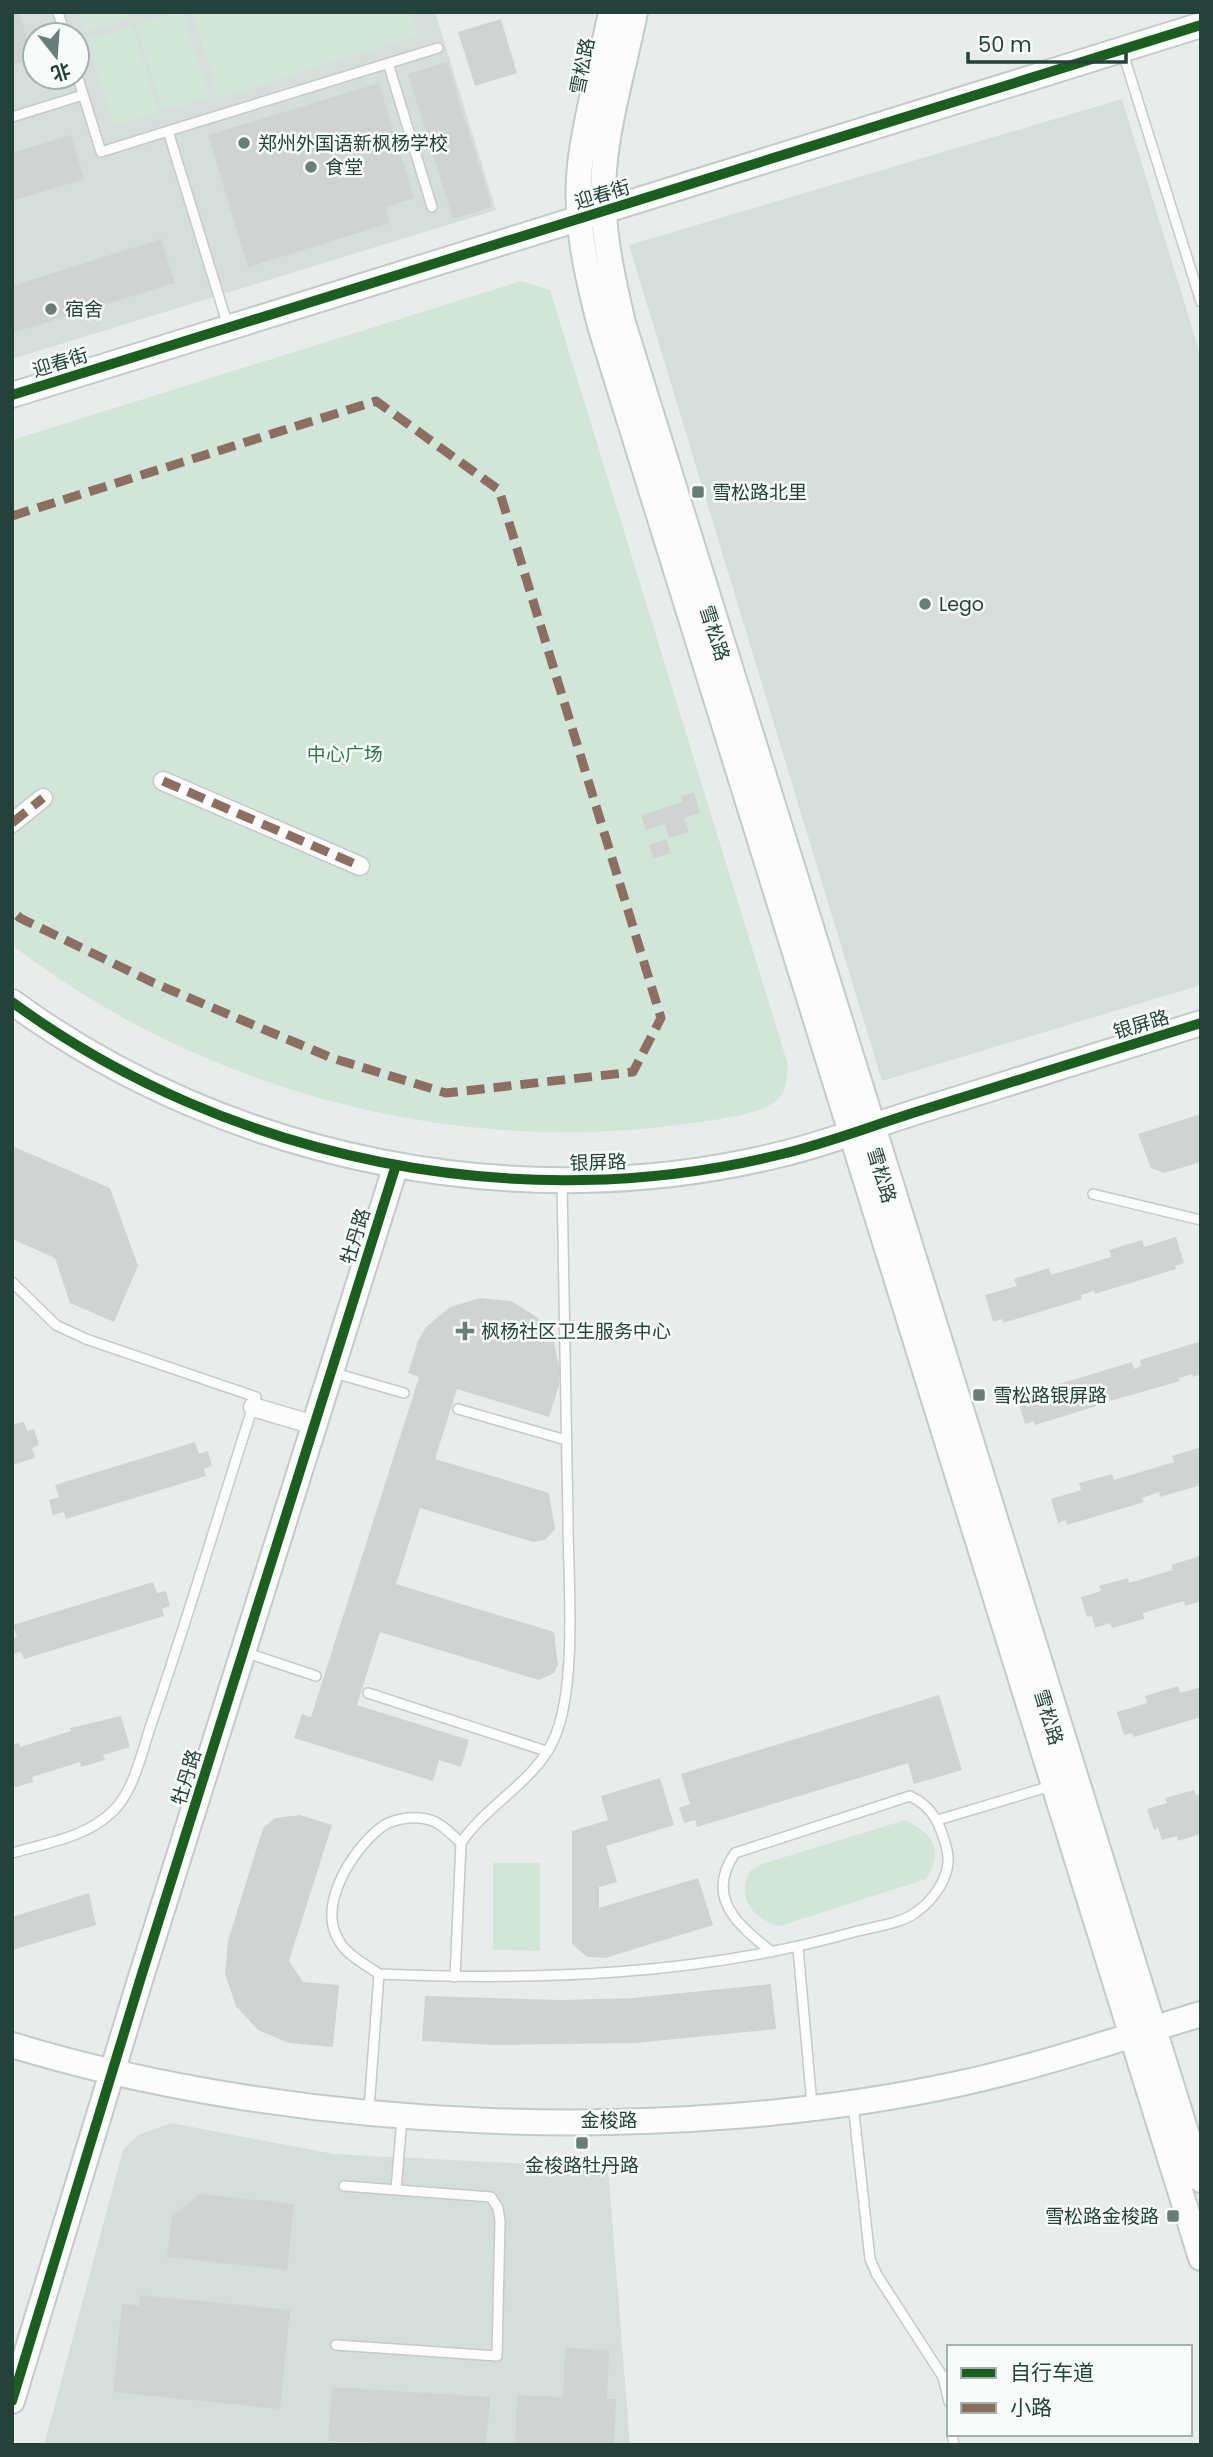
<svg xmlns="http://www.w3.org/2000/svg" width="1213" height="2457" font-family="Poppins,'Noto Sans SC',sans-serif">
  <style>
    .built { fill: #d6dedb; fill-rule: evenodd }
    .green { fill: #d1e6d8 }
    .building { fill: #cfd4d2 }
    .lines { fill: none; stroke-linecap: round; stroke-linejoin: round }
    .lane-casing { stroke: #c5cac8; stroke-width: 12 }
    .street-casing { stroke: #c5cac8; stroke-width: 21 }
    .secondary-casing { stroke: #c3cbc8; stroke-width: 28 }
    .lane { stroke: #fcfcfc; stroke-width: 9 }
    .street { stroke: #fcfcfc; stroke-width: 18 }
    .secondary { stroke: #fcfcfc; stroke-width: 24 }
    .quiet { stroke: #8d6e63; stroke-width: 9; stroke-dasharray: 18 9; stroke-linecap: butt }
    .cycleway-casing { stroke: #f7fbf9; stroke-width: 15 }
    .cycleway { stroke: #1b5e20; stroke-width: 10 }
    .poi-dot { fill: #697e78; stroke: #f7fbf9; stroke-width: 2.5 }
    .labels { text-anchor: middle; stroke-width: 5; stroke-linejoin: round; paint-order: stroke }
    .street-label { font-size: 19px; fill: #24423a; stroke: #f7fbf9 }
    .poi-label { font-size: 19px; fill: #24423a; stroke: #f7fbf9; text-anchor: start }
    .park-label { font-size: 19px; fill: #2d7a4b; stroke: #f7fbf9 }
  </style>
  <rect width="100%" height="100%" fill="#e8edeb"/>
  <path class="built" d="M12 12H435L496 210 12 359ZM35 35H77V77H35Z
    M1122 99 1201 357V985L882 1081 629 245Z
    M171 2123 334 2154 608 2168 630 2445H44L123 2150 138 2135Z"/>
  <path class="green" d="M78 12H127L129 19 84 33Z
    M176 12H183L209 96 163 111 136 25Z
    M192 12H411L418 35 219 98Z
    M132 26 159 112 114 126 87 40Z
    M521 281 550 290 788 1065C787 1075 787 1087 781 1096 765 1116 710 1120 686 1124 450 1157 201 1090 12 945V440Z
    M905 1820C933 1834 945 1849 926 1879L780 1926C754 1920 735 1898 750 1871L762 1864Z
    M493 1863H540V1951L493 1950Z"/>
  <path class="building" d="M12 12H19L33 58 12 65Z
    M501 19 517 73 475 86 458 32Z
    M447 62 492 207 453 219 408 74Z
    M379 83 414 198 386 207 390 223 248 267 208 135Z
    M71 135 84 179 12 201V153Z
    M161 239 175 283 12 333V286Z
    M694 792 700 813 684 818 689 832 669 838 665 824 646 830 641 815 683 802 681 796Z
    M666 839 671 853 653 859 649 845Z
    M1201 1114V1162L1164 1173 1151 1168 1138 1134Z
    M12 1146 110 1188 138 1266 114 1322 70 1303 55 1258 12 1239Z
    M1176 1237 1184 1263 1175 1266 1176 1269 1095 1294 1094 1291 1081 1295 1082 1299 1003 1323 1002 1319 993 1322 985 1295 1017 1286 1014 1279 1049 1268 1051 1275 1111 1257 1109 1250 1142 1240 1144 1247Z
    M480 1298 511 1301 537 1317 554 1342 560 1371 559 1385 549 1417 457 1389 435 1459 549 1493 555 1529 545 1540 533 1542 420 1508 396 1584 554 1632 558 1665 554 1673 539 1680 380 1632 357 1705 469 1740 461 1767 439 1760 433 1781 294 1738 302 1714 311 1717 419 1377 408 1373 418 1341 426 1327 450 1307Z
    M1201 1341V1374L1193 1377 1192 1374 1179 1378 1180 1381 1110 1401 1109 1398 1096 1402 1097 1406 1035 1425 1034 1421 1025 1424 1017 1396 1051 1386 1053 1393 1061 1391 1059 1384 1132 1362 1134 1369 1141 1366 1140 1360Z
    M24 1422 27 1431 34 1429 39 1445 32 1448 35 1458 12 1465V1425Z
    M195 1442 199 1454 208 1451 212 1466 204 1469 206 1476 66 1519 64 1512 53 1515 49 1500 59 1497 55 1485Z
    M1201 1447V1485L1160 1497 1159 1492 1142 1498 1144 1502 1067 1525 1066 1520 1058 1523 1051 1499 1081 1490 1079 1483 1112 1474 1114 1480 1174 1462 1172 1456Z
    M1200 1556 1201 1601 1185 1606 1184 1601 1143 1613 1144 1619 1112 1628 1110 1623 1095 1628 1092 1616 1087 1617 1081 1597 1101 1591 1099 1586 1128 1578 1129 1583 1173 1570 1171 1565Z
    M153 1582 157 1593 166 1591 170 1606 162 1609 164 1616 24 1659 21 1652 12 1654V1638L17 1637 13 1625Z
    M1178 1686 1180 1693 1201 1687V1717L1134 1737 1132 1733 1124 1735 1117 1712 1147 1703 1145 1696Z
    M939 1695 962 1770 914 1784 908 1763 697 1827 695 1820 684 1823 679 1808 690 1804 681 1774Z
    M121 1716 130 1747 103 1755 105 1760 81 1767 80 1762 32 1777 33 1782 12 1788V1745L19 1743 20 1747 71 1731 70 1728Z
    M660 1778 674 1825 606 1846 617 1882 599 1887V1908L698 1878 713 1925 605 1958 587 1957 572 1944V1831L608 1820 601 1796Z
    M1194 1790 1196 1795 1201 1794V1834L1178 1841 1177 1836 1162 1840 1158 1828 1154 1830 1147 1809 1167 1803 1165 1798Z
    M300 1815 332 1825 289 1961 303 1982 339 1985 333 2047 289 2043 258 2030 236 2006 225 1974 228 1941 263 1828 275 1818Z
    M89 1893 96 1925 12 1950V1917Z
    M771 1984 776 2029 635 2043 493 2045 422 2041 425 1996 563 2000 633 1998Z
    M200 2194 294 2204 287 2270 167 2257 172 2216Z
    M140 2295 290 2310 280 2409 113 2392 122 2304 139 2306Z
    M565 2348 609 2350 607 2399H616L614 2445H515L517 2395 563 2397Z
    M332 2387 490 2397 486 2445 328 2441Z"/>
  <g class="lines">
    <defs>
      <path id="lane" d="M58 12 65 35
        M1122 50 1201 302
        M388 63 432 207
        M77 75 101 152 168 131 228 326
        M12 117 83 95
        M168 131 438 48
        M1093 1194 1201 1220
        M12 1282 56 1325 86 1339 256 1397C221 1505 189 1615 152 1722 142 1750 135 1789 114 1810 88 1837 47 1843 12 1853
        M331 1372 404 1393
        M458 1409 566 1440
        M244 1652 316 1676
        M368 1693 546 1751
        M938 1820 1051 1786
        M798 1948 812 2105
        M379 1974C365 1964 346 1955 338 1939 318 1904 352 1851 379 1829 390 1819 411 1816 426 1819 440 1821 451 1834 461 1843
        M455 1977 461 1843C486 1805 534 1782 553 1741 578 1690 568 1579 568 1520 566 1407 564 1294 562 1181
        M853 2104 870 2259 877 2275 943 2377 949 2402
        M369 2109 379 1974C537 1981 702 1975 854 1932 872 1927 900 1924 915 1913 934 1900 953 1874 947 1850 941 1826 934 1807 910 1796L735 1853C704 1898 739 1926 772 1952
        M396 2190 402 2118
        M336 2345 497 2356 500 2221 498 2208 491 2197 344 2186
        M952 2434 954 2445"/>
      <path id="street" d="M163 781 360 866
        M12 823 43 798
        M253 1407 314 1425"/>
      <path id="secondary" d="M611 12C601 62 586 114 580 165 574 220 587 276 601 329L1201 2258
        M635 12C625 63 608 119 604 170 600 222 611 272 623 323L1201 2180
        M12 395 1201 25
        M12 1002C229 1161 521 1219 782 1154 828 1143 874 1125 919 1111 1013 1082 1107 1053 1201 1023
        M12 2045C297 2132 670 2147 962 2083 1043 2065 1122 2038 1201 2014
        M12 2401 141 1977 396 1165"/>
    </defs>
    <use href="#lane" class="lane-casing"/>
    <use href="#street" class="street-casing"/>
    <use href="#secondary" class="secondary-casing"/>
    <use href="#lane" class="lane"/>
    <use href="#street" class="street"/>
    <use href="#secondary" class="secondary"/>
    <path class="quiet" d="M12 516 376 401 499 490 661 1018 633 1072 446 1093 332 1058 154 983 20 918 12 911
      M163 781 360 866
      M12 823 43 798"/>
    <defs>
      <path id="cycleway" d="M12 395 1201 25
        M12 1002C229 1161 521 1219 782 1154 828 1143 874 1125 919 1111 1013 1082 1107 1053 1201 1023
        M12 2401 141 1977 396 1165"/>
    </defs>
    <use href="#cycleway" class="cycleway-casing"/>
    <use href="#cycleway" class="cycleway"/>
  </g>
  <g class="poi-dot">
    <circle cx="244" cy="143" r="7"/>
    <circle cx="311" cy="167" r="7"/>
    <circle cx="51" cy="309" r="7"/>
    <rect x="691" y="485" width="14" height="14" rx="3.5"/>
    <circle cx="925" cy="604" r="7"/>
    <path d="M461.5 1320.5h7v7h7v7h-7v7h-7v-7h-7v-7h7z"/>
    <rect x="972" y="1388" width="14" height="14" rx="3.5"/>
    <rect x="575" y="2136" width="14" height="14" rx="3.5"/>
    <rect x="1166" y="2209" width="14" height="14" rx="3.5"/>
  </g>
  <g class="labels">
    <g class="street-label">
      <text transform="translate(582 66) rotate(-79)" y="7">雪松路</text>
      <text transform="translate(602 194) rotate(-17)" y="7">迎春街</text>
      <text transform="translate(60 362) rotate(-17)" y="7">迎春街</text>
      <text transform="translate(715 633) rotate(72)" y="7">雪松路</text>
      <text transform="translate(1141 1024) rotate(-17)" y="7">银屏路</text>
      <text transform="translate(598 1162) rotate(-2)" y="7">银屏路</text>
      <text transform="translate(882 1175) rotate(73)" y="7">雪松路</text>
      <text transform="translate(355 1236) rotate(-73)" y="7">牡丹路</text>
      <text transform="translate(1049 1717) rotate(73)" y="7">雪松路</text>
      <text transform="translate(186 1777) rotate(-73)" y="7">牡丹路</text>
      <text x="609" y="2127">金梭路</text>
    </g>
    <g class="poi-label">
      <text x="258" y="150">郑州外国语新枫杨学校</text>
      <text x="325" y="174">食堂</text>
      <text x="65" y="316">宿舍</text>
      <text x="712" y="499">雪松路北里</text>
      <text x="939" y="611">Lego</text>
      <text x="481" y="1338">枫杨社区卫生服务中心</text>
      <text x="993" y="1402">雪松路银屏路</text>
      <text x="582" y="2172" text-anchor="middle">金梭路牡丹路</text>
      <text x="1159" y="2223" text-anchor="end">雪松路金梭路</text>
    </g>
    <g class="park-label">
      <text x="345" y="761">中心广场</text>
    </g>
  </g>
  <rect width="1213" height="2457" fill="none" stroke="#24423a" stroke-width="28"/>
  <rect x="947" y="2345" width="245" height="91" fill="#f7fbf9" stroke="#a3b1ad" stroke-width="2"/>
  <rect x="961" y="2368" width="35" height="10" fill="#1b5e20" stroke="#a3b1ad" stroke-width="2"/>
  <text x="1010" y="2380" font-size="21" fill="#24423a">自行车道</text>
  <rect x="961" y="2403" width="35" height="10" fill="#8d6e63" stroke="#a3b1ad" stroke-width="2"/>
  <text x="1010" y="2415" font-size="21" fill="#24423a">小路</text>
  <g transform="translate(56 56) rotate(163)"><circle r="33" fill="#f7fbf9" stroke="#a3b1ad" stroke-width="2"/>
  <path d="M0-5L12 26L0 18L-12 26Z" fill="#697e78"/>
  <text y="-10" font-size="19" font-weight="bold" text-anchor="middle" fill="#24423a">北</text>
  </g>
  <path d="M968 52v10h158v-10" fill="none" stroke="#24423a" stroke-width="3.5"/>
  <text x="978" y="52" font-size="21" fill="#24423a" stroke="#f7fbf9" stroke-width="5" paint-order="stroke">50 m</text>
</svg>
